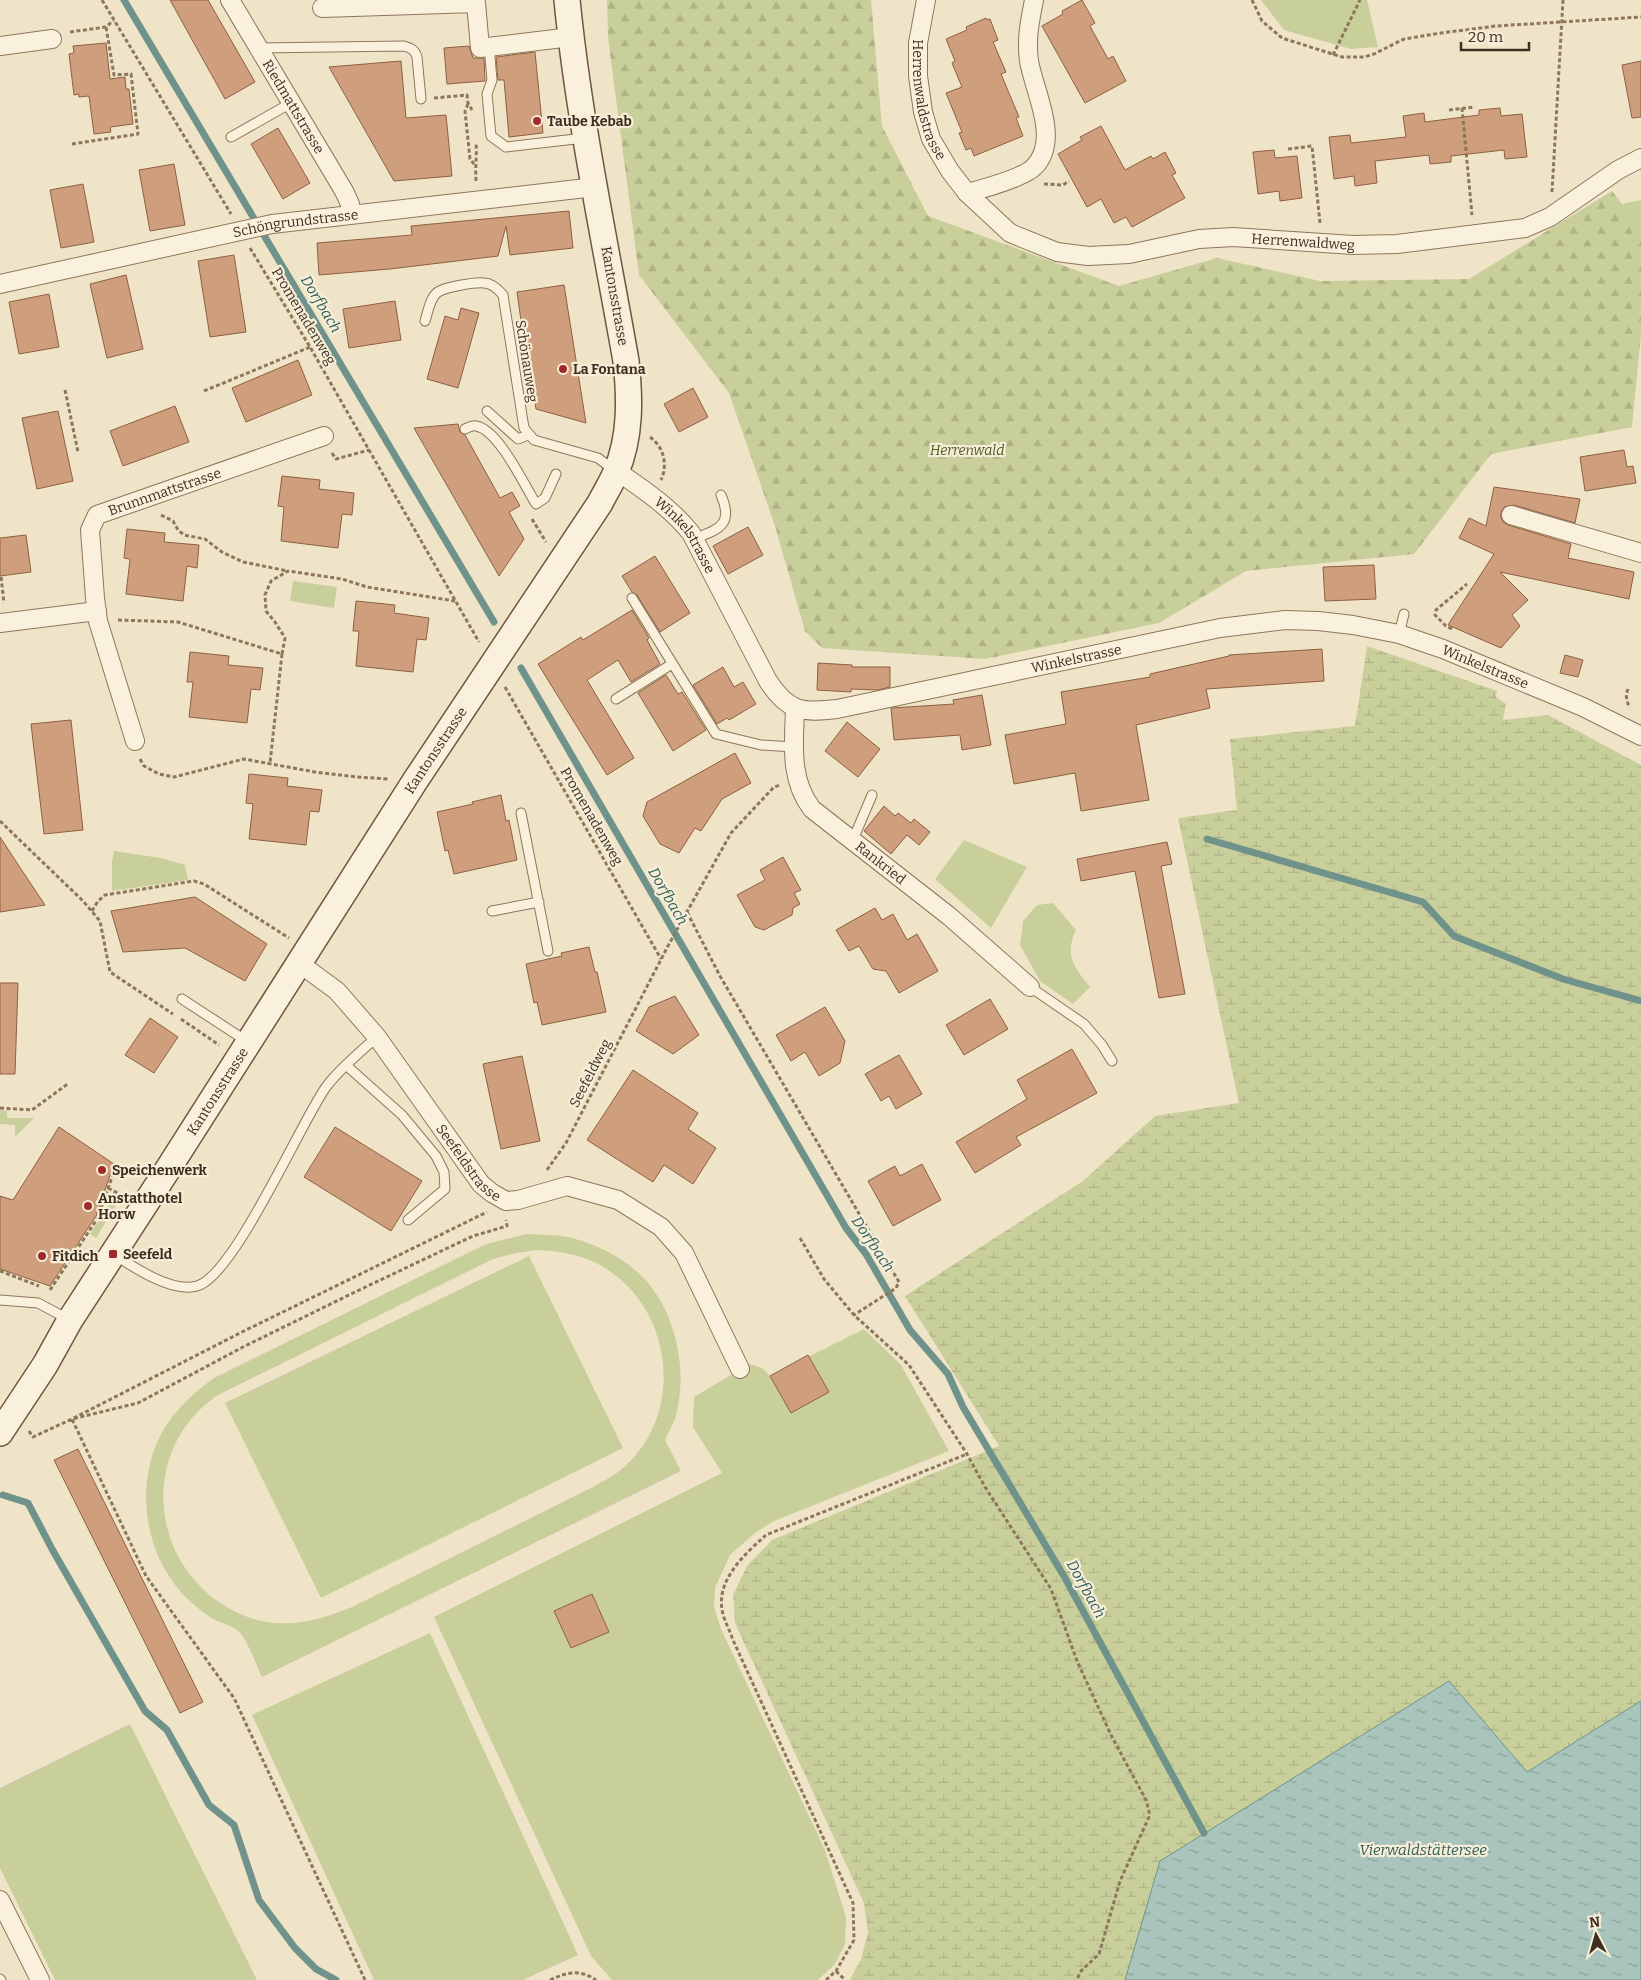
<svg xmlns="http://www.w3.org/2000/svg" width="1641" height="1980" font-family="Bitter,serif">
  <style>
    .green { fill: #c9cf9b; fill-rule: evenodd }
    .forest { fill: url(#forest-firs) }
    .wetland { fill: url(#wetland-marsh) }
    .water { fill: url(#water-ripples); stroke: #6f938a }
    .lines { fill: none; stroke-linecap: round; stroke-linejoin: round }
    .stream { stroke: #6f938a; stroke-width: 7 }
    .building { fill: #cf9f7d; stroke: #8d5f41 }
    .lane-casing { stroke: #8d765c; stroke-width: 11 }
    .street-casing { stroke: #8d765c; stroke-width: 20 }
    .secondary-casing { stroke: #6f573f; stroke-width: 28 }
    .path { stroke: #8d765c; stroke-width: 3; stroke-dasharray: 4 2.5; stroke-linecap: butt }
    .lane { stroke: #faf1dc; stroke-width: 9 }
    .street { stroke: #faf1dc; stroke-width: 18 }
    .secondary { stroke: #faf1dc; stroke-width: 25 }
    .poi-dot { fill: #9e2a2b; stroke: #f7eed8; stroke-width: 2 }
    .labels { text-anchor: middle; stroke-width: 4.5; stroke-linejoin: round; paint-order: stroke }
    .street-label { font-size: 14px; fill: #3d2e20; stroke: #f7eed8 }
    .poi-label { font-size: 14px; font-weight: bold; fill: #3d2e20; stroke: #f7eed8; text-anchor: start }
    .park-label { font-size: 14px; font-style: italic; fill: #4d5a26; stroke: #f7eed8 }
    .water-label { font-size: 15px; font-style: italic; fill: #2f5d5a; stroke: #f7eed8 }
  </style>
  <defs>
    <pattern id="forest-firs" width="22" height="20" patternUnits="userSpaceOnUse" patternTransform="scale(1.25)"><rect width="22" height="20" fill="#c9cf9b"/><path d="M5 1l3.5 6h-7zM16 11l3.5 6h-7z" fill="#aeb285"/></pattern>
    <pattern id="wetland-marsh" width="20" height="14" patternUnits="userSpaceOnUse" patternTransform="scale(1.25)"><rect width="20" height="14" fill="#c9cf9b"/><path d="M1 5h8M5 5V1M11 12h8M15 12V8" fill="none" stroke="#aeb285"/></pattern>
    <pattern id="water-ripples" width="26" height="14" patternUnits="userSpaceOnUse" patternTransform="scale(1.25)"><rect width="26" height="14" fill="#a9c4bc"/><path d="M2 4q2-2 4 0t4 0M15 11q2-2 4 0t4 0" fill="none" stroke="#8ba098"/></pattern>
  </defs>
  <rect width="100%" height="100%" fill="#f0e4c8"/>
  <path class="green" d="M1261 0H1367L1378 47 1351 49 1284 30Z
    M1641 200V228H1640L1622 204Z
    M293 581 337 587 334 608 290 601Z
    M964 840 1027 867 991 928 935 879Z
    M114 851 161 858 185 865 188 880 112 891V861Z
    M1053 903 1076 930C1064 955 1074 967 1090 987L1073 1004 1040 981 1020 945 1023 921 1037 905Z
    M0 1110 7 1111V1118H34L15 1137V1125L0 1124Z
    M114 1197 119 1200 96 1238 90 1234Z
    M526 1234C541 1235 557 1234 572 1238 600 1245 630 1261 649 1284 678 1320 688 1375 675 1419 672 1426 668 1433 665 1440L681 1471 262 1677C258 1668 246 1638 240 1633 234 1626 221 1623 213 1619 202 1612 190 1602 181 1592 143 1549 135 1483 162 1432 175 1410 194 1392 214 1378L486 1244ZM537 1250C558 1251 578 1254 596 1263 675 1303 688 1418 618 1472 611 1478 602 1481 595 1486L352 1607C327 1617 304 1625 276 1623 255 1622 233 1612 216 1600 146 1548 145 1444 218 1395L493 1259 516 1253Z
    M529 1256 623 1448 321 1598 225 1403Z
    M864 1329 901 1365 949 1451 774 1521 755 1533 730 1555 715 1588 714 1607 721 1629 825 1850 846 1917 845 1944 835 1964 818 1980H612L591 1956 434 1617 722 1473 693 1427 694 1397 749 1364 762 1368 770 1376Z
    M430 1633 578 1955 523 1980H374L252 1715Z
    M130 1724 257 1980H55L0 1868V1788Z"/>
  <path class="forest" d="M607 0H871L882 126 928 216 1119 286 1217 258 1320 281 1469 279 1612 191 1641 229V334L1632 427 1491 454 1414 554 1246 571 1159 623 985 659 822 648 805 631 775 526 729 393 639 275 608 37Z"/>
  <path class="wetland" d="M1367 646 1497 691 1496 697 1506 704 1503 720 1548 715 1641 765V1701L1527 1772 1449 1681 1160 1861 1125 1980H850L861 1959 868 1933 864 1903 735 1623 733 1595 747 1566 772 1540 999 1446 905 1296 1083 1181 1155 1116 1239 1103 1178 818 1237 810 1230 739 1355 726Z"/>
  <path class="water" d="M1449 1681 1527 1772 1641 1701V1980H1125L1160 1861Z"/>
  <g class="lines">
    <path class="stream" d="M124 0 494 622
      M521 668 846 1228 866 1254 910 1330 948 1374 963 1407 1065 1578 1204 1833
      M1207 839 1423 902 1454 936 1563 979 1641 1001
      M3 1495 28 1503 52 1549 145 1711 167 1730 209 1805 234 1825 259 1900 295 1948 316 1969 336 1980"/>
  </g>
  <path class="building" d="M170 0H208L255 82 225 99Z
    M1082 0 1095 23 1090 26 1108 59 1113 56 1126 81 1085 103 1042 26 1063 14 1062 11Z
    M986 18 987 20 990 19 998 40 993 42 1006 72 1001 74 1019 117 1016 118 1023 136 974 156 971 148 966 150 959 133 962 132 946 93 962 87 952 63 955 61 946 39 967 30 966 27Z
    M106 43 110 79 125 77 126 89H129L133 124 110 127 111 132 94 134 89 96 79 97V94L74 95 69 54 74 53 73 46Z
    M469 46 473 58H484L485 81 447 84 444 48Z
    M535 52 543 133 509 137 504 80H498L496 57Z
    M401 61 406 118 446 115 452 176 394 181 329 67Z
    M1641 61V117L1632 118 1622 65Z
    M1500 108 1501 116 1522 114 1527 157 1505 159 1504 150 1451 156V162L1430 164 1429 155 1375 161 1377 183 1355 186 1354 176 1334 179 1329 137 1350 135 1351 143 1406 137 1403 116 1424 113 1425 122 1479 115V110Z
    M1101 126 1125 170 1151 156 1153 159 1165 152 1176 173 1172 175 1185 198 1132 227 1126 217 1114 223 1101 199 1087 207 1058 154 1082 140 1080 137Z
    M278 128 310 183 283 199 251 144Z
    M1274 150 1275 158 1297 156 1302 198 1280 201 1279 191 1258 194 1253 152Z
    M174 164 185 225 150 231 139 170Z
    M83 184 94 242 61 248 50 190Z
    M569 211 573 248 510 255 506 226 498 256 390 269 319 275 317 243 412 235 411 226Z
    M234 255 246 332 210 337 198 261Z
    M126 275 143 349 107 358 90 284Z
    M564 285 586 423 536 409 522 328 517 292Z
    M49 294 59 347 19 354 9 302Z
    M395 301 401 340 349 348 343 309Z
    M461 308 479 313 458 388 427 379 445 316 458 320Z
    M298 360 312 395 246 422 232 388Z
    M693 388 708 417 679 432 664 404Z
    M175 406 189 442 123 466 110 431Z
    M58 411 73 481 37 489 22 418Z
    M458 424 460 432 465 435 500 498 512 492 520 506 509 512 524 539 499 576 414 428Z
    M1624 450 1627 467 1633 466 1636 483 1585 491 1580 457Z
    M282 476 320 480 319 489 354 493 352 515 342 514 338 548 281 541 284 507 278 506Z
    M1494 487 1580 499 1575 523 1514 505 1504 507 1501 512V517L1503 522 1508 525 1571 544 1568 558 1634 572 1629 599 1500 572 1528 600 1512 615 1520 626 1501 648 1448 625 1494 554 1459 538 1469 518 1486 526Z
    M748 527 763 555 728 574 713 546Z
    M127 529 165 533 164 542 199 545 197 568 187 566 183 601 126 594 130 559 124 558Z
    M26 535 31 572 0 576V538Z
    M655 556 690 613 660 632 637 595 632 592 622 576Z
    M1374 565 1376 599 1325 601 1323 567Z
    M356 601 395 605 394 613 429 618 426 640 417 639 413 672 356 666 359 631H353Z
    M632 610 649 638 647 640 660 664 631 682 618 660 587 680 634 758 607 775 538 664 581 637 583 640Z
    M1322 649 1324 681 1206 689 1210 708 1136 725 1149 800 1081 811 1075 773 1014 784 1005 735 1066 724 1061 692 1150 677V674L1229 656V655Z
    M190 652 229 656 228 665 263 668 260 690 251 689 247 723 189 717 193 682H187Z
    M1565 655 1583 660 1578 677 1560 673Z
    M818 663 852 665V667H890V687L878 690 851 689V692L817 690Z
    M723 667 734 687 743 682 756 704 729 720 727 718 717 724 693 685Z
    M666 675 678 694 682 692 706 730 673 751 638 693Z
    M982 695 991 745 962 750 960 735 894 740 891 708 954 704 953 700Z
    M71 720 83 830 44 834 31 724Z
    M847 722 880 749 858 777 825 751Z
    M735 753 751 783 722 799 701 831 695 828 679 853 660 844 643 816 647 802Z
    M249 774 288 778 287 786 322 790 319 812 310 811 306 845 249 839 253 804 246 803Z
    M501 795 506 821 509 820 517 860 454 874 448 850 445 851 437 812 473 804 472 802Z
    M884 806 895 816 898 813 911 823 914 819 930 832 919 845 907 835 891 854 864 831Z
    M0 837 23 872 45 905 0 912Z
    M1167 842 1172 864 1161 866 1185 994 1159 998 1135 871 1081 881 1077 859Z
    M783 857 801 890 794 893 800 904 793 908 792 915 764 930 755 927 737 895 765 880 760 870Z
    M195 897 267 944 245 981 185 948 123 952 111 911Z
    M875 908 882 920 893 914 907 940 917 934 938 971 899 993 886 971 873 969 859 946 849 951 836 930Z
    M589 947 595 972H597L606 1012 542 1025 537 1002 534 1003 526 964 562 956 561 953Z
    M0 983H18L15 1074H0Z
    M675 996 699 1035 673 1054 636 1031 649 1007Z
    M990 999 1008 1029 964 1055 946 1025Z
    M825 1007 845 1041 840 1063 819 1076 805 1052 791 1061 776 1035Z
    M150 1018 178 1037 154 1073 125 1055Z
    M1072 1049 1097 1093 1016 1137 1021 1145 975 1173 956 1142 1027 1099 1017 1080Z
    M899 1055 922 1094 896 1109 889 1096 881 1101 865 1074Z
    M522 1056 540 1141 501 1149 483 1064Z
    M633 1070 698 1113 688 1129 716 1148 693 1184 664 1165 653 1182 587 1140Z
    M59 1127 114 1164 96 1216 50 1286 0 1269V1196L13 1200Z
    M335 1127 422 1181 391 1231 304 1177Z
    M922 1164 941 1200 893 1226 868 1181 895 1166 900 1176Z
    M808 1355 829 1392 791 1413 770 1376Z
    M78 1449 203 1702 180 1713 54 1460Z
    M592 1594 609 1632 571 1648 554 1611Z"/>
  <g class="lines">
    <defs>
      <path id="lane" d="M489 46 492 80 487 94 491 136 506 147 584 138
        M259 48 404 46C411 48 415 50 417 57L421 99
        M231 137 291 103
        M425 321C428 312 430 297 438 292 445 287 475 282 484 283 492 283 498 289 503 295L524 428 534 440 598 458 614 470
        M487 411 518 439 528 435
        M465 429C469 427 472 425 476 426 498 429 525 486 536 504L545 498 556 474
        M694 539C719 529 734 525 721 495
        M632 598 716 734 761 745 794 747
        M1399 634 1404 614
        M616 699 672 664
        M521 813 548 951
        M852 842 872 795
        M492 911 539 902
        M1030 987 1084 1024 1102 1045 1112 1061
        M182 999 248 1042
        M347 1066 402 1115 436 1156 444 1172 445 1189 408 1220
        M114 1254C134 1268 173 1293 197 1286 234 1276 300 1124 326 1087 337 1072 363 1049 377 1037
        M0 1300 38 1303 68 1319
        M0 1979 1 1980"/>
      <g id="street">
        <path id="s1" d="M230 0 344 191 350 204 351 214"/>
        <path id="s2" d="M926 0 918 43V76L923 112 931 139 950 171 967 193 1010 233 1057 252 1088 256 1129 254 1199 239 1233 237 1353 245 1397 244 1525 228 1550 217 1618 170 1641 158"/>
        <path d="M322 8 476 3 480 48 571 37"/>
        <path d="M0 46 52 39"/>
        <path d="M967 193C982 189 1023 178 1034 167 1061 140 1034 91 1029 61 1026 39 1030 20 1034 0"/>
        <path id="s3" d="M0 284 272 224 595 187"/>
        <path id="s4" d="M617 471C644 490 670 507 691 533L768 681C788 712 802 713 837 709L1220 628 1285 620 1318 621 1353 625 1399 634 1443 649 1583 707 1641 736"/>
        <path d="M1511 515 1641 553"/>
        <path d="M0 623 97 611"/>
        <path id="s5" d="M795 708C794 744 789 779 812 809L949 916 1030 987"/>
        <path id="s6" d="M135 741 98 621 95 598 90 530 97 515 324 436"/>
        <path id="s7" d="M299 963 337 991 377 1037 481 1184 492 1193 506 1201 518 1200 567 1186 618 1200 661 1227 684 1253 740 1369"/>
        <path d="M0 1900 40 1980"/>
      </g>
      <g id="secondary">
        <path id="s8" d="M0 1433 45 1365 70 1320 168 1169 415 781 600 503C605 493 612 482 616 472 631 437 630 398 626 361 605 241 579 121 567 0"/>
      </g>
    </defs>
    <use href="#lane" class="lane-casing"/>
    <use href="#street" class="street-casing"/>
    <use href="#secondary" class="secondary-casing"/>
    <path class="path" d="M102 0 231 214
      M1252 0 1262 21 1282 38 1342 57H1364L1374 54 1404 39 1441 33 1496 26 1641 17
      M70 32 106 27 114 20
      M1333 55 1360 0
      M434 98 467 95 468 103 472 110
      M468 104 465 111 470 159 474 164
      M1462 108 1472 215
      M1449 110 1475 107
      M72 144 138 134 131 74 114 75 106 27
      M1288 149 1312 146 1320 223
      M476 181C475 167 477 156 476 143
      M1044 184 1063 185 1069 181
      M1552 192 1563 0
      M250 248 310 347 479 642
      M65 390 78 452
      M204 391 310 347
      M650 437C664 447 668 465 661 480
      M332 453 336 459 369 450
      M161 515 173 521 178 530 184 535 205 539 222 552 243 562 288 571
      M532 519 546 542
      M1 577 4 603
      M118 620 178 622 282 654 270 763
      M1452 629 1446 626 1435 615 1436 610 1467 584
      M282 654 285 638 275 622 266 611 265 595 271 581 288 571 342 579 367 587 455 601
      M505 687 661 959
      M1628 689 1626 695 1629 708
      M140 759 144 766 159 774 174 777 244 759 315 772 357 777 388 779
      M0 821 83 901 100 921 110 972 173 1014
      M92 911 98 901 105 895 194 881 204 884 289 938
      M687 912 720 976 899 1282 896 1288 854 1315
      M181 1019 219 1045
      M0 1108 32 1110 69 1083
      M547 1170 566 1143 669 944 731 833 774 787 780 785
      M108 1188 123 1196
      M800 1238 824 1279 854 1315 909 1365 967 1454 985 1487 1051 1589 1077 1661 1111 1735 1146 1800 1149 1811V1817L1120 1881 1099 1954 1080 1972 1077 1980
      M0 1271 39 1286
      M50 1290 97 1219 115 1169
      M29 1431 33 1437 72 1419 242 1332 487 1212
      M836 1971 845 1980
      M365 1980 234 1698 146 1576 72 1419 138 1403 243 1347 353 1293 473 1236 507 1226 506 1220
      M550 1980C567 1972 580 1969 596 1980
      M826 1980 836 1971 854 1940 853 1903 733 1640C730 1631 725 1622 723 1614 714 1581 745 1554 766 1535L967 1454"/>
    <use href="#lane" class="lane"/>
    <use href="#street" class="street"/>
    <use href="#secondary" class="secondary"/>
  </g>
  <g class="poi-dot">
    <circle cx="537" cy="121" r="5"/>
    <circle cx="563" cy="369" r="5"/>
    <circle cx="102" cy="1170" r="5"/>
    <circle cx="88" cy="1206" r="5"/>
    <rect x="108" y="1249" width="10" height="10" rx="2.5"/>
    <circle cx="42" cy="1256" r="5"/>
  </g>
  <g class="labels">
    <g class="street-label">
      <text dy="5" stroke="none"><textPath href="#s2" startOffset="102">Herrenwaldstrasse</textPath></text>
      <text dy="5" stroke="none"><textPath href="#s1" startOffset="124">Riedmattstrasse</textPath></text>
      <text dy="5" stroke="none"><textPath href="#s3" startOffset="302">Schöngrundstrasse</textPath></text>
      <text dy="5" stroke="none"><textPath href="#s2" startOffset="564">Herrenwaldweg</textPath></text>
      <text transform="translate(615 296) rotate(80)" y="5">Kantonsstrasse</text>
      <text transform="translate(304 316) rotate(59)" y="5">Promenadenweg</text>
      <text transform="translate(527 361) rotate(81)" y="5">Schönauweg</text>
      <text dy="5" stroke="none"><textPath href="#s6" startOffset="305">Brunnmattstrasse</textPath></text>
      <text dy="5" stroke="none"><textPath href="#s4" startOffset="95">Winkelstrasse</textPath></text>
      <text dy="5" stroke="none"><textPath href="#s4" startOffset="589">Winkelstrasse</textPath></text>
      <text dy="5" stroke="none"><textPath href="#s4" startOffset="1009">Winkelstrasse</textPath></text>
      <text dy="5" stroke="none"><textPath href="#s8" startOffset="810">Kantonsstrasse</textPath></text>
      <text transform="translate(592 816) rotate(60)" y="5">Promenadenweg</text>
      <text dy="5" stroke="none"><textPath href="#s5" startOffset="192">Rankried</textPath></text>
      <text transform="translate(590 1073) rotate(-63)" y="5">Seefeldweg</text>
      <text dy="5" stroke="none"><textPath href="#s8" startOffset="405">Kantonsstrasse</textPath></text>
      <text dy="5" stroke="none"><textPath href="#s7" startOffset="264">Seefeldstrasse</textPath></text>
    </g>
    <g class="poi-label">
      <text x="547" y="126">Taube Kebab</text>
      <text x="573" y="374">La Fontana</text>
      <text x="112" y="1175">Speichenwerk</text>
      <text x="98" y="1203">Anstatthotel<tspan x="98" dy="16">Horw</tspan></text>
      <text x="123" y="1259">Seefeld</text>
      <text x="52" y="1261">Fitdich</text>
    </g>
    <g class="park-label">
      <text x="967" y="455">Herrenwald</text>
    </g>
    <g class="water-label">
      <text transform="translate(321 304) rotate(59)" y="5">Dorfbach</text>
      <text transform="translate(668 896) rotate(60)" y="5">Dorfbach</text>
      <text transform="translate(873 1244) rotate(56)" y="5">Dorfbach</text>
      <text transform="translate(1086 1589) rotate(61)" y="5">Dorfbach</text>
      <text x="1423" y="1855">Vierwaldstättersee</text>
    </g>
  </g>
  <g transform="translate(1596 1935) rotate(354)" stroke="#f7eed8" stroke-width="4" paint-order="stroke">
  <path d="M0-4L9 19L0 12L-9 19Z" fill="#3d2e20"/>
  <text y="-8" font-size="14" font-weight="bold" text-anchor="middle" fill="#3d2e20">N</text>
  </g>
  <path d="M1461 42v8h68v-8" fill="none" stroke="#3d2e20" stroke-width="2.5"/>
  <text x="1468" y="42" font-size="15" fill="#3d2e20" stroke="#f7eed8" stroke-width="4" paint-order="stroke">20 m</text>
</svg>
